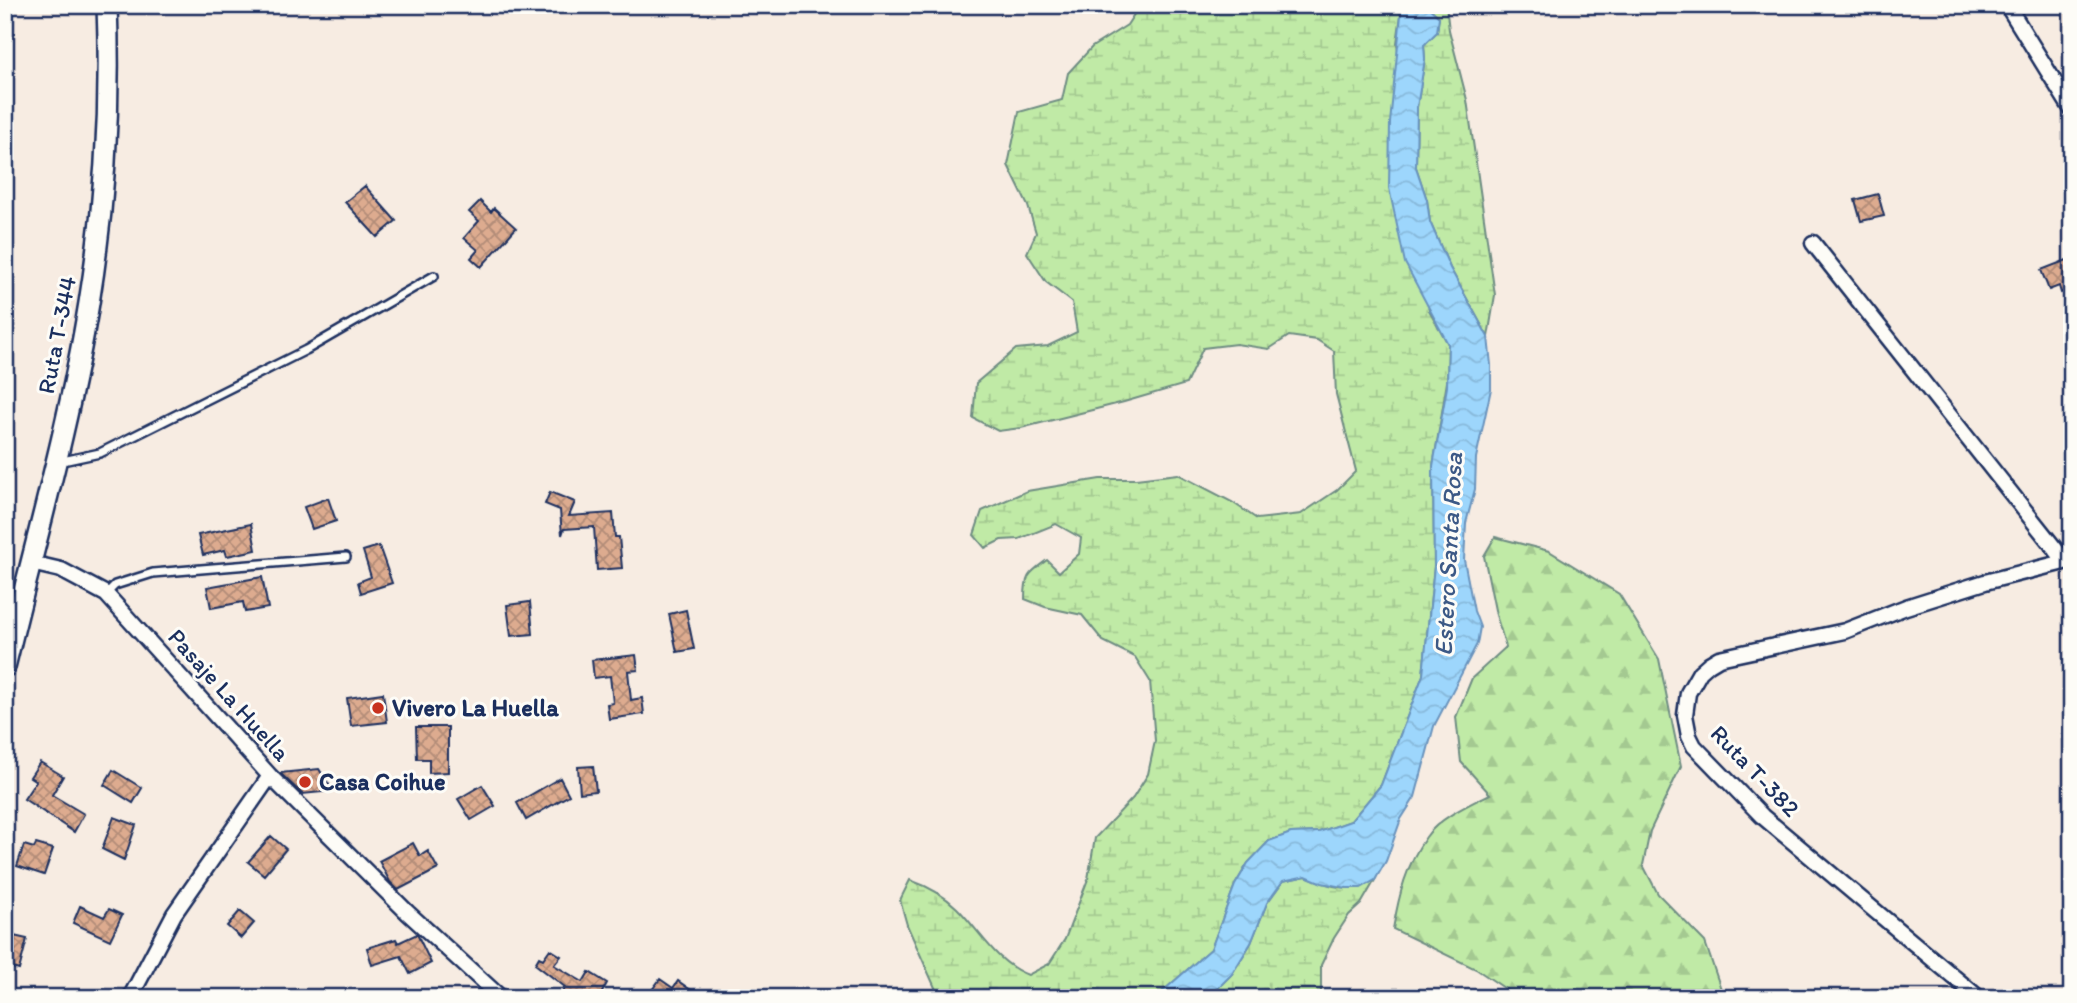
<svg xmlns="http://www.w3.org/2000/svg" width="2077" height="1003" font-family="Itim,sans-serif">
  <style>
    .forest { fill: url(#forest-firs); stroke: #6e8c82; stroke-width: 2 }
    .wetland { fill: url(#wetland-marsh); stroke: #6e8c82; stroke-width: 2 }
    .water { fill: url(#water-waves); stroke: #6993bd; stroke-width: 2 }
    .building { fill: url(#building-cross-hatch); stroke: #1b2f5e; stroke-width: 2 }
    .lines { fill: none; stroke-linecap: round; stroke-linejoin: round }
    .lane-casing { stroke: #1b2f5e; stroke-width: 12 }
    .street-casing { stroke: #1b2f5e; stroke-width: 19 }
    .secondary-casing { stroke: #1b2f5e; stroke-width: 24 }
    .lane { stroke: #fdfcf7; stroke-width: 7 }
    .street { stroke: #fdfcf7; stroke-width: 14 }
    .secondary { stroke: #fdfcf7; stroke-width: 19 }
    .poi-dot { fill: #c8321e; stroke: #fdfcf7; stroke-width: 2.5 }
    .labels { text-anchor: middle; stroke-width: 6; stroke-linejoin: round; paint-order: stroke }
    .street-label { font-size: 24px; fill: #1b2f5e; stroke: #fdfcf7 }
    .poi-label { font-size: 24px; font-weight: bold; fill: #1b2f5e; stroke: #fdfcf7; text-anchor: start }
    .water-label { font-size: 26px; font-style: italic; fill: #3c5986; stroke: #fdfcf7 }
  </style>
  <defs>
    <pattern id="forest-firs" width="22" height="20" patternUnits="userSpaceOnUse" patternTransform="scale(1.75)"><rect width="22" height="20" fill="#c0eaa6"/><path d="M5 1l3.5 6h-7zM16 11l3.5 6h-7z" fill="#a4c991"/></pattern>
    <pattern id="wetland-marsh" width="20" height="14" patternUnits="userSpaceOnUse" patternTransform="scale(1.75)"><rect width="20" height="14" fill="#c0eaa6"/><path d="M1 5h8M5 5V1M11 12h8M15 12V8" fill="none" stroke="#a4c991"/></pattern>
    <pattern id="water-waves" width="16" height="10" patternUnits="userSpaceOnUse" patternTransform="scale(1.75)"><rect width="16" height="10" fill="#9dd6fc"/><path d="M0 5q4-4 8 0t8 0" fill="none" stroke="#87b8da"/></pattern>
    <pattern id="building-cross-hatch" width="8" height="8" patternUnits="userSpaceOnUse" patternTransform="scale(1.75)"><rect width="8" height="8" fill="#ddab8f"/><path d="M0 0l8 8M0 8l8-8" fill="none" stroke="#b28c78"/></pattern>
  </defs>
  <rect width="100%" height="100%" fill="#f7ece2"/>
  <filter id="ink" filterUnits="userSpaceOnUse"><feTurbulence type="fractalNoise" baseFrequency=".0143" numOctaves="2"/><feDisplacementMap in="SourceGraphic" scale="14" xChannelSelector="R" yChannelSelector="G"/><feConvolveMatrix kernelMatrix="1 2 1 2 8 2 1 2 1" color-interpolation-filters="sRGB"/></filter>
  <g filter="url(#ink)">
    <path class="forest" d="M1495 537 1549 551 1619 594 1659 659 1681 766 1650 831 1643 865 1658 894 1705 942 1723 995 1721 998H1519L1476 969 1393 929C1399 895 1406 865 1426 837 1439 818 1470 804 1490 794L1461 762 1456 717 1472 678 1506 647 1496 615 1484 556Z"/>
    <path class="wetland" d="M1140 5H1398L1401 15 1397 43 1429 310 1448 344 1447 382 1433 466 1434 566 1423 675 1381 785 1351 821 1319 832 1291 833 1269 841 1248 863 1235 885 1211 949 1155 998H943L936 990 907 925 900 900 910 880C927 886 944 895 957 908 980 931 996 963 1028 975L1049 964 1065 939 1088 879 1095 838 1133 798 1148 774 1155 741 1150 681 1135 657 1103 641 1082 615 1045 607 1025 599C1025 575 1028 574 1047 560L1059 572 1079 554 1081 538 1056 524 1019 539 1001 540 985 548 974 535 982 511 1027 491 1100 479H1136L1178 474 1232 502 1257 519 1301 514 1337 490 1356 471 1336 394 1334 351 1317 340 1289 336 1269 349 1236 344 1203 348 1186 384 1124 402 1021 428 998 431 973 418 976 383 1016 349 1048 346 1077 332 1072 302 1046 282 1027 253 1036 233 1028 206 1008 165 1019 112 1062 100 1068 73 1092 47 1127 25Z
      M1426 5H1446L1449 30 1467 100 1495 295 1488 337 1450 268 1430 222 1427 200 1416 167 1417 107 1425 59 1424 44 1437 32 1439 17Z
      M1306 876C1331 887 1351 894 1375 880L1361 904 1349 915 1334 938 1321 965V998H1208L1232 974 1251 943 1267 903 1283 881Z"/>
    <path class="water" d="M1398 5H1426L1439 17 1437 32 1424 45 1425 59 1417 107 1416 167 1427 200 1430 222 1450 268 1488 337 1491 365V389L1476 458 1475 489 1466 523 1464 560 1474 611 1480 627 1477 644 1434 726 1415 797 1401 819 1386 861 1375 880 1361 888H1347L1322 883 1306 876 1283 881 1267 903 1251 943 1232 974 1208 998H1155L1211 949 1235 885 1248 863 1269 841 1291 833 1319 832 1351 821 1381 785 1423 675 1434 566 1433 466 1447 387 1448 344 1405 263 1389 188 1390 123 1401 15Z"/>
    <path class="building" d="M365 186 396 221 377 237 345 202Z
      M1878 194 1884 216 1861 221 1855 200Z
      M480 201 491 212 494 208 516 228 481 267 471 258 478 250 464 238 479 221 469 212Z
      M2072 258V289L2061 293 2059 286 2049 290 2041 270Z
      M550 492 575 502 569 516 613 513 615 537H619L622 568 597 570 594 527 564 529 562 535 560 510 545 504Z
      M328 498 336 521 312 529 304 507Z
      M251 524 256 550 227 556 225 550 203 555 198 535Z
      M379 546 392 583 361 593 358 582 371 577 363 551Z
      M262 577 268 608 245 612 243 602 211 608 207 587Z
      M530 602 533 634 511 636 507 605Z
      M686 610 694 649 677 652 669 614Z
      M636 655 638 670 628 671 631 700 642 698 644 714 609 719 607 704 613 703 610 676 594 678 592 660Z
      M383 693 387 722 351 726 347 698Z
      M416 727H448V772L429 773V759H417Z
      M40 762 63 776 52 795 84 814 74 832 24 799 36 781 30 777Z
      M593 766 596 791 580 793 578 767Z
      M319 769 333 791 302 794 280 773Z
      M113 770 142 788 133 803 104 785Z
      M560 778 569 795 526 820 517 803Z
      M482 785 495 806 471 820 458 799Z
      M114 817 136 825 124 860 102 849Z
      M271 836 286 849 264 875 248 862Z
      M413 843 420 856 428 851 438 869 398 890 390 882 379 861Z
      M36 844 53 849 44 875 17 866 24 845 34 848Z
      M80 906 104 917 109 909 122 915 110 940 73 923Z
      M240 911 254 923 241 938 227 926Z
      M5 934 27 939 19 970 5 966Z
      M417 934 431 963 410 974 401 956 372 965 367 948 396 939 398 943Z
      M550 949 561 956 554 965 583 982 589 972 607 983 599 998H570L562 993 565 987 535 964 539 957 543 959Z
      M660 979 673 988 678 981 702 998H646Z"/>
    <g class="lines">
      <defs>
        <path id="lane" d="M58 462 100 453 306 350 434 276
          M106 594 115 585 153 573 346 557"/>
        <path id="street" d="M2007 5 2072 110
          M1813 243 2064 560
          M31 563 61 570 106 594 270 776 408 913 501 998
          M130 998 174 914 270 776
          M1979 998 1762 816 1694 746 1689 736 1685 715 1688 693 1700 672 1709 664 1719 658 1845 631 1906 607 1985 582 2072 560"/>
        <path id="secondary" d="M5 667C34 546 69 426 89 303 105 205 111 105 107 5"/>
      </defs>
      <use href="#lane" class="lane-casing"/>
      <use href="#street" class="street-casing"/>
      <use href="#secondary" class="secondary-casing"/>
      <use href="#lane" class="lane"/>
      <use href="#street" class="street"/>
      <use href="#secondary" class="secondary"/>
    </g>
  </g>
  <g class="poi-dot">
    <circle cx="378" cy="708" r="7"/>
    <circle cx="305" cy="782" r="7"/>
  </g>
  <g class="labels">
    <g class="street-label">
      <text transform="translate(57 335) rotate(-79)" y="8">Ruta T-344</text>
      <text transform="translate(229 695) rotate(48)" y="8">Pasaje La Huella</text>
      <text transform="translate(1755 771) rotate(46)" y="8">Ruta T-382</text>
    </g>
    <g class="poi-label">
      <text x="392" y="716">Vivero La Huella</text>
      <text x="319" y="790">Casa Coihue</text>
    </g>
    <g class="water-label">
      <text transform="translate(1448 554) rotate(-87)" y="9">Estero Santa Rosa</text>
    </g>
  </g>
  <rect width="2077" height="1003" fill="none" stroke="#fdfcf7" stroke-width="28"/>
  <rect x="14" y="14" width="2049" height="975" fill="none" stroke="#1b2f5e" stroke-width="2.5" filter="url(#ink)"/>
</svg>
